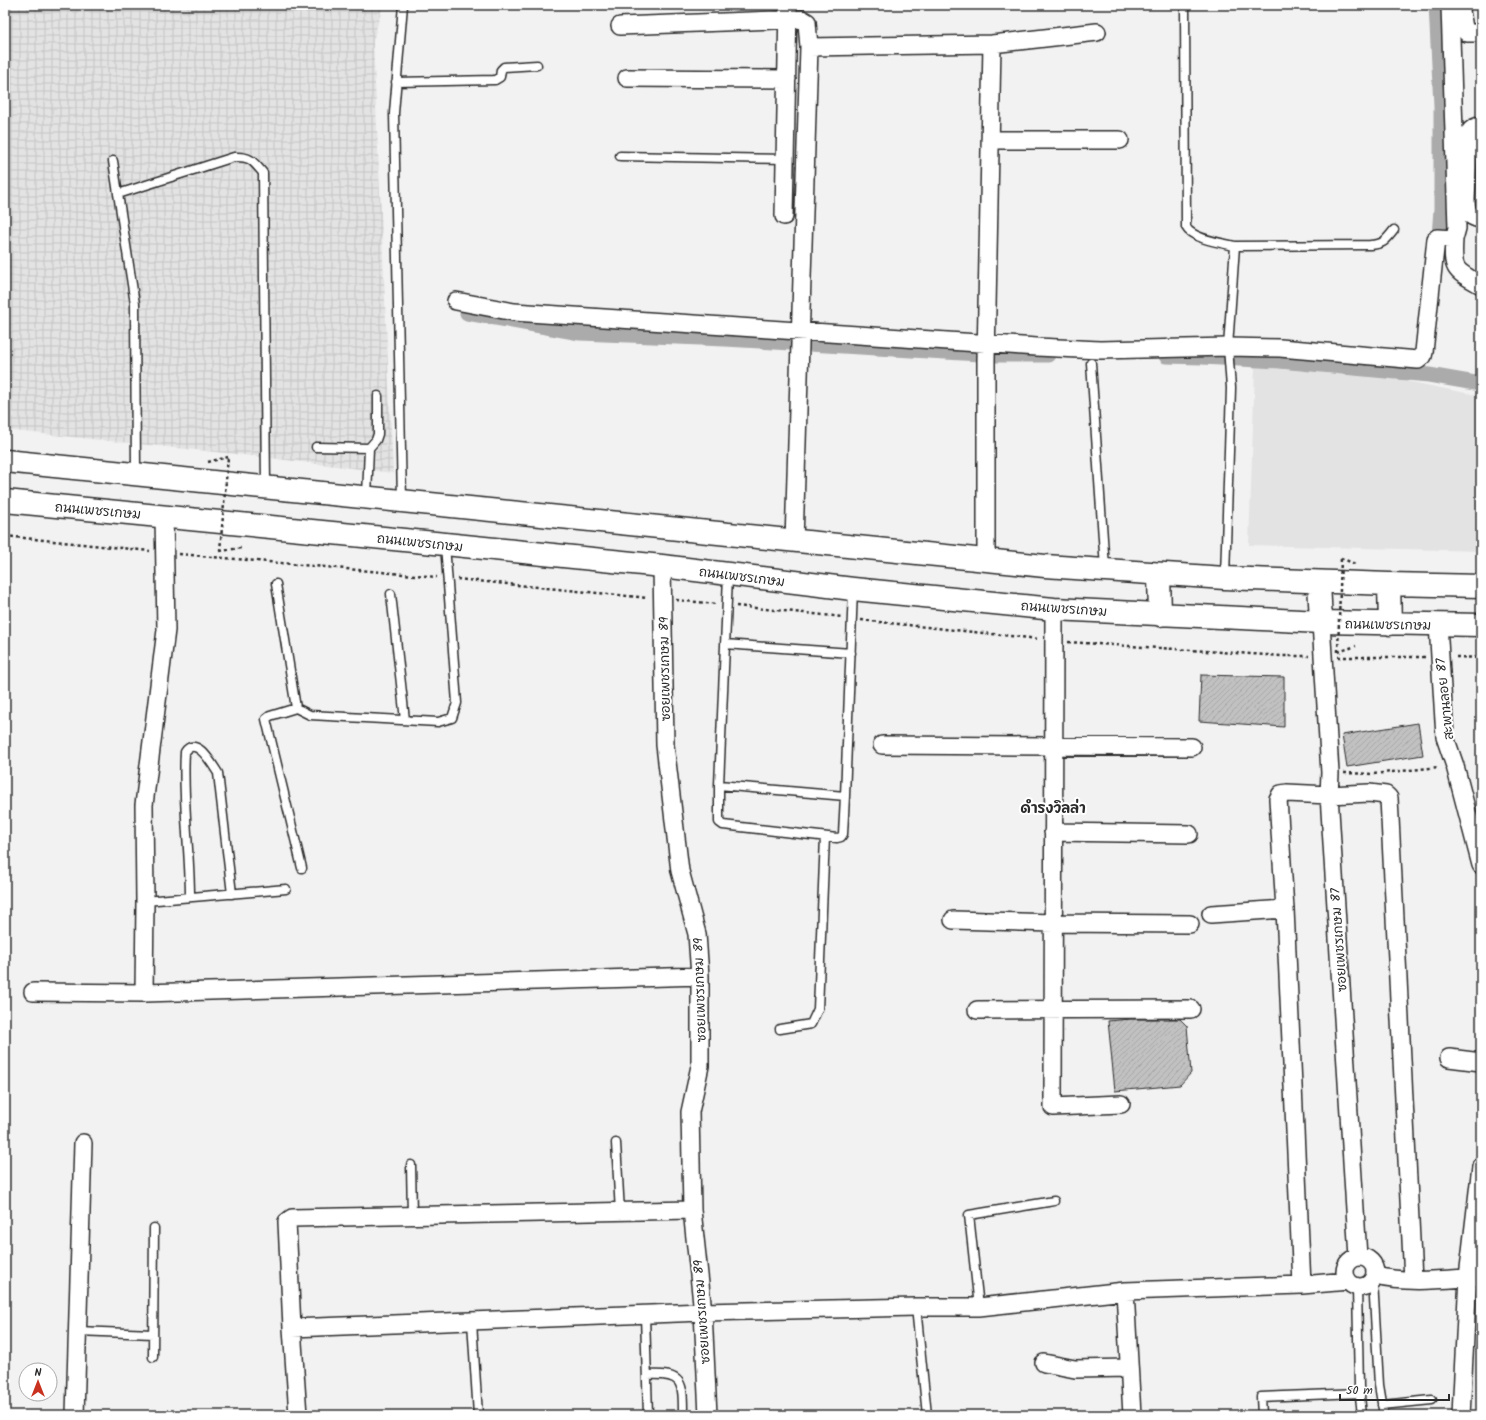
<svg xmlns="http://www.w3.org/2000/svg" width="1486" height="1420" font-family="Kalam,'Playpen Sans Thai',sans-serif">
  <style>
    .built { fill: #e3e3e3 }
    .industrial { fill: url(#industrial-grid) }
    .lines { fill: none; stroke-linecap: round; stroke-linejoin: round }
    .canal { stroke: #ababab; stroke-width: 15 }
    .building { fill: url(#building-hatch); stroke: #2b2b2b }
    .service-casing { stroke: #2b2b2b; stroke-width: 11 }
    .minor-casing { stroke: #2b2b2b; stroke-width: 20 }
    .primary-casing { stroke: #2b2b2b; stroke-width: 25 }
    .path { stroke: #2b2b2b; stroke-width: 2.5; stroke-dasharray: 3 3; stroke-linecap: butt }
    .service { stroke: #fff; stroke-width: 8 }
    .minor { stroke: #fff; stroke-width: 17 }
    .primary { stroke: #fff; stroke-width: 22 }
    .path-bridge { stroke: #2b2b2b; stroke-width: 2.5; stroke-dasharray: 3 3; stroke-linecap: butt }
    .labels { text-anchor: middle; stroke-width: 4; stroke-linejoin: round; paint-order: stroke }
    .street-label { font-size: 13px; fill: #2b2b2b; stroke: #fff }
    .neighbourhood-label { font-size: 14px; font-weight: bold; fill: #2b2b2b; stroke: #fff }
  </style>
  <defs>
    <pattern id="industrial-grid" width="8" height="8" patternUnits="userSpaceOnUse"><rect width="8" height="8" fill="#e3e3e3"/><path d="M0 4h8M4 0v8" fill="none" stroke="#c3c3c3"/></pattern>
    <pattern id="building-hatch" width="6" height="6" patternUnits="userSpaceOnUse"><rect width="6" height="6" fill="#c1c1c1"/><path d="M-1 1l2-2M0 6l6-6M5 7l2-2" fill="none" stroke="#a6a6a6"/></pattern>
  </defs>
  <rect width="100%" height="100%" fill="#f2f2f2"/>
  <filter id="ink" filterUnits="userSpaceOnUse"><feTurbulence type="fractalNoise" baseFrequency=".025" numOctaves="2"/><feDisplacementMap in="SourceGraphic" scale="8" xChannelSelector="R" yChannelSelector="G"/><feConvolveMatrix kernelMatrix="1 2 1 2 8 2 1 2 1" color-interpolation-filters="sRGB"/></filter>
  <g filter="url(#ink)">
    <path class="built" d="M1255 367 1391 378 1481 396V551L1249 545Z"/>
    <path class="industrial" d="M5 5H383L373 41 393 473 253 456 5 430Z"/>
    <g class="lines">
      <path class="canal" d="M1436 5 1441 106V209L1438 250
        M467 313 580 333 725 339 997 355H1048
        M1166 356 1202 357 1279 361 1429 375 1481 384"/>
    </g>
    <path class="building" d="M1201 675 1284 677V727L1199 721Z
      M1418 723 1423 755 1347 767 1342 735Z
      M1131 1019H1180L1187 1026 1191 1073 1180 1085 1115 1091 1108 1021Z"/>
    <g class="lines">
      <defs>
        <path id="service" d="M1185 5 1186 227C1192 239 1222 243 1235 246
          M396 82 495 80 500 77 501 70 504 67 537 65
          M620 156 785 159
          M113 161 135 304 136 473
          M118 194 234 157C250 156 253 161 263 173L266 486
          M1091 363 1105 568
          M316 447 369 448 367 496
          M369 448 376 440 378 434V396
          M402 500 394 113 403 5
          M728 576 719 785V822L723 825 837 838 841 837 843 834 845 796 853 589
          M1225 577 1231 388 1228 347 1235 246 1370 245C1384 244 1385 241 1394 230
          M276 584 296 708 310 715 438 722 452 718 457 703 445 545
          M391 594 405 720
          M725 644 851 653
          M296 708 270 716 266 719 302 868
          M719 785 845 796
          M190 897C190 849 182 800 185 752 196 735 212 764 218 773L232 894
          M145 901 286 889
          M780 1029 811 1024 818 1009 825 837
          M616 1143 620 1212
          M411 1165 412 1215
          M1373 1280 1379 1385 1384 1415
          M1357 1287 1359 1387 1362 1415
          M916 1307 927 1415
          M979 1307 969 1215 1054 1201
          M645 1315 648 1415
          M472 1322 478 1415
          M77 1331 153 1334
          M153 1357 154 1228
          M647 1375C683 1373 683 1381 683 1415
          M1382 1405 1432 1400
          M1262 1415 1261 1397 1360 1393"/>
        <path id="minor" d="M1460 5 1464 28 1467 33H1481
          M620 26 802 19 807 22 809 47 992 44 1097 32
          M627 78 787 79
          M1481 126C1475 126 1472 128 1469 133L1466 202C1467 213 1469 217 1481 219
          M990 140H1120
          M784 216 788 5
          M1454 239C1452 270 1454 270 1481 285
          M456 301 514 312 1037 347 1100 350 1228 347 1280 348 1418 360 1423 356 1424 352 1436 239 1437 238 1454 239 1457 228 1450 5
          M794 542 809 47
          M986 561V360L992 44
          M662 566 665 745 680 871 697 934 700 976V1066L690 1112 692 1210 703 1312 708 1415
          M1054 609 1053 1107 1121 1104
          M1321 622 1330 773 1329 795 1358 1257
          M1438 624 1445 737 1455 766 1481 865
          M882 745 1192 747
          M1053 832 1189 834
          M1211 914 1285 909
          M953 920 1053 923 1190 924
          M33 992 144 993 700 976
          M144 993 145 901 144 805 166 630 164 516
          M977 1010 1191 1009
          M1449 1058 1481 1062
          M1345 1272a15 15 0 1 1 30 0a15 15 0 1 1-30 0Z
          M1375 1276C1409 1284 1446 1279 1481 1277
          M1302 1285 1285 909 1278 799 1281 794 1287 793 1329 795 1369 793 1386 795 1389 798 1413 1280
          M1125 1291 1132 1415
          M292 1328 703 1312 916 1307H979L1125 1291 1302 1285 1348 1281
          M1044 1363 1075 1369 1129 1368
          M75 1415 83 1143
          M298 1415 292 1328 287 1222 292 1218 692 1210
          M1461 1415 1468 1277 1481 1166"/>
        <path id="primary" d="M5 461 1045 566 1225 578 1389 584 1481 586
          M5 501 445 544 662 566 853 589 1054 609 1321 622 1481 625
          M1159 574 1160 615
          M1319 582 1321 622
          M1389 584 1390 624"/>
      </defs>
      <use href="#service" class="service-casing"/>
      <use href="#minor" class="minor-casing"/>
      <use href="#primary" class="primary-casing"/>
      <path class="path" d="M208 462 228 457
        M5 536 150 551
        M220 551 241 548
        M179 554 437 577
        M1341 558 1355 564
        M457 579 648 598
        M676 600 717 604
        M736 606 843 617
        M861 620 1039 639
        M1068 642 1282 656H1309
        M1338 652 1356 646
        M1338 657H1425
        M1456 657 1481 658
        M1344 773 1373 774 1439 767"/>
      <use href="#service" class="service"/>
      <use href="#minor" class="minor"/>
      <use href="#primary" class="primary"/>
      <path class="path-bridge" d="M220 551 228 457
        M1338 652 1341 558"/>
    </g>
  </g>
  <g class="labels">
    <g class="street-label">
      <text transform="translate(98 510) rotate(5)" y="5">ถนนเพชรเกษม</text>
      <text transform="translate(420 542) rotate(6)" y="5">ถนนเพชรเกษม</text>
      <text transform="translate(742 576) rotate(7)" y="5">ถนนเพชรเกษม</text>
      <text transform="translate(1064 608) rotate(4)" y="5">ถนนเพชรเกษม</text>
      <text transform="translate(1388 624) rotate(1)" y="5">ถนนเพชรเกษม</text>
      <text transform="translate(664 669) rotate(-91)" y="5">ซอยเพชรเกษม 89</text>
      <text transform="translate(1444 699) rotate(-96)" y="5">สะพานลอย 87</text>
      <text transform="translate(1338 940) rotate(-94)" y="5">ซอยเพชรเกษม 87</text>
      <text transform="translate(699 990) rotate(-92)" y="5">ซอยเพชรเกษม 89</text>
      <text transform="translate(701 1312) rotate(-94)" y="5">ซอยเพชรเกษม 89</text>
    </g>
    <g class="neighbourhood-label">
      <text x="1053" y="813">ดำรงวิลล่า</text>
    </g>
  </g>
  <rect width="1486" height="1420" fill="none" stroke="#fff" stroke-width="20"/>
  <rect x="10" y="10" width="1466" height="1400" fill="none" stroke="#2b2b2b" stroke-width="1.5" filter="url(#ink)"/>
  <g transform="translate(38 1382)"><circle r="19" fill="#ffffff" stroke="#aaaaaa"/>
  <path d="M0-3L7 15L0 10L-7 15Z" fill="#c8321e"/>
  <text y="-6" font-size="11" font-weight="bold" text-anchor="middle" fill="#2b2b2b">N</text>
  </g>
  <path d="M1340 1394v6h109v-6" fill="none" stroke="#2b2b2b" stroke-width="2"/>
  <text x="1346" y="1394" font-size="12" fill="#2b2b2b" stroke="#ffffff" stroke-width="3" paint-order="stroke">50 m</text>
</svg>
